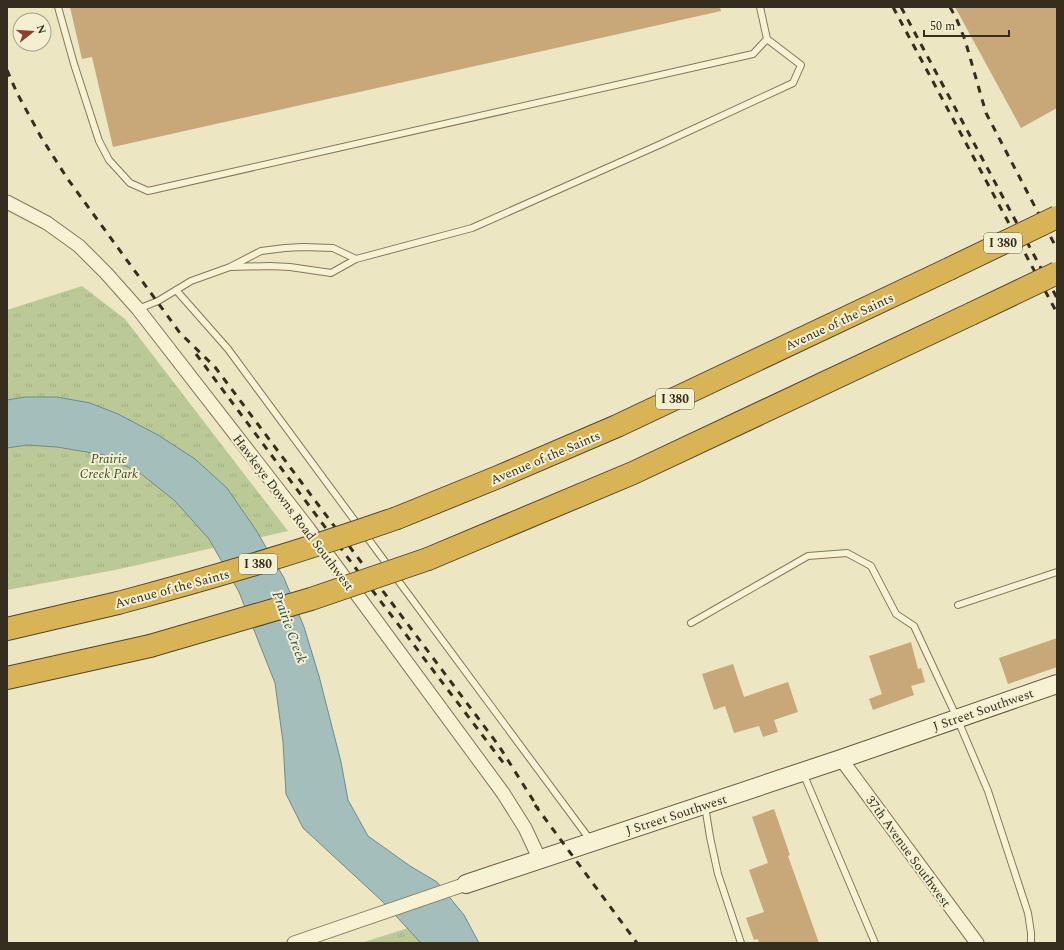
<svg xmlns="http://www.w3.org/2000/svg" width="1064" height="950" font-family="Spectral,serif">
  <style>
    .grass { fill: url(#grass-tufts) }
    .water { fill: #a4bebb; stroke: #6c8c89 }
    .building { fill: #c8a779 }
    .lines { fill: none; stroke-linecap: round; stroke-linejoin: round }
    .lane-casing { stroke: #84775a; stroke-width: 8 }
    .street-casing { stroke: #84775a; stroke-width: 15 }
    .secondary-casing { stroke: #66583d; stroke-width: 20 }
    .highway-casing { stroke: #52452e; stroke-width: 24 }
    .lane { stroke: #f7f2d4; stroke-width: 6 }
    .street { stroke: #f7f2d4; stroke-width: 13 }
    .secondary { stroke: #f7f2d4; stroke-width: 18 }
    .highway { stroke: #d8b456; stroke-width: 22 }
    .rail { stroke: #352d1e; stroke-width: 3; stroke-dasharray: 7 7; stroke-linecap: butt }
    .highway-bridge-casing { stroke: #52452e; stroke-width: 24; stroke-linecap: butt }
    .highway-bridge { stroke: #d8b456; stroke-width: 22 }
    .labels { text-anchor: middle; stroke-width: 4; stroke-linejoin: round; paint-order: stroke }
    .shield { fill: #f3efd1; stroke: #6e6754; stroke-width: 1 }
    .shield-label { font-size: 12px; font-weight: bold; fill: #352d1e }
    .street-label { font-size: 13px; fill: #352d1e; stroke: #f3efd1 }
    .park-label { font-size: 13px; font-style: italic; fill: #3e5025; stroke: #f3efd1 }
    .water-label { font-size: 14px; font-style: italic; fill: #2d5054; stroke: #f3efd1 }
  </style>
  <defs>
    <pattern id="grass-tufts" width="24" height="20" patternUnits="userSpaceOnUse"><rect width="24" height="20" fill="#bbc996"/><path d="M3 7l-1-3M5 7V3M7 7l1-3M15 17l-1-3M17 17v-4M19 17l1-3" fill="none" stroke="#a1ad81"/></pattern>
  </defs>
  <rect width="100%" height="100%" fill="#ece6c2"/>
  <path class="grass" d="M82 286 125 319 288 531 115 570 7 590V310Z
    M452 914 471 943H361Z"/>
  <path class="water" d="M25 397H57L90 403 118 414 158 435 195 459 227 488 256 530 284 578 304 627 319 676 341 762 348 800 368 836 410 866 437 882 464 915 479 943H421L382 901 303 828 286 794 283 742 275 683 239 592 209 539 175 501 140 473 104 455 57 447 27 445 7 448V400Z"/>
  <path class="building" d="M70 7H720L721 11 113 147 92 57 82 59Z
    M955 7H1057V108L1021 128Z
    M1057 638V667L1008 684 999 658Z
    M911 642 918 669 921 668 925 682 911 686 914 695 873 710 869 699 882 694 869 656Z
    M733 664 744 697 788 682 798 712 774 720 778 732 763 737 759 726 734 733 725 706 714 710 702 674Z
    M774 809 790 855 788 856 819 943H759L758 939 754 940 746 918 764 912 749 870 768 863 752 817Z"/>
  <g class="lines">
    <defs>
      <path id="lane" d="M58 7 74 64 99 141 109 160 130 183 148 191 753 54 767 39 760 7
        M356 259 333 248 303 247 285 248 261 251 230 267 270 266 290 267 331 273 356 259 472 228 661 144 793 83 801 65 767 39
        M176 290 228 349 389 567
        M138 309 158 301 191 281 230 267
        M394 575 591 841
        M958 605 1057 572
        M691 623 808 556 847 553 871 566 896 614 914 626 957 718 988 791 1028 913 1031 933V943
        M803 773 875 943
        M705 806 710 837 718 874 741 943"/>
      <path id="street" d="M7 202 47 223 79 246 106 273 138 309 308 528 503 793 525 828 540 860
        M841 759 977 943
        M294 943 466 884"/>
      <path id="secondary" d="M466 884 841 759 1057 684"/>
      <path id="highway" d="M397 518 498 477 617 426 949 269
        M428 559 633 473 971 314
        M7 629 118 603
        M7 678 150 646"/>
    </defs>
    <use href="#lane" class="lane-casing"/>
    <use href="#street" class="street-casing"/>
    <use href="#secondary" class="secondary-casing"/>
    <use href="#highway" class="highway-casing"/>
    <use href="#lane" class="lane"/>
    <use href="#street" class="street"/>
    <use href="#secondary" class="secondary"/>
    <use href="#highway" class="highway"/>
    <path class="rail" d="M893 7 1057 313
      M901 7 1057 298
      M950 7 957 20 965 40 986 113 1057 249
      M7 70 17 93 41 137 67 178 180 333 215 367 499 746 538 808
      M196 354 366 582 505 765
      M535 805 637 943"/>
    <defs>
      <path id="highway-bridge" d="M949 269 1057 217
        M971 314 1057 273
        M118 603C212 578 305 550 397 518
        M150 646 311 599 428 559"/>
    </defs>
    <use href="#highway-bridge" class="highway-bridge-casing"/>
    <use href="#highway-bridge" class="highway-bridge"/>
  </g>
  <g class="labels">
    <g class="shield">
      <rect x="984" y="233" width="38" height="20" rx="3"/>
      <rect x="656" y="389" width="38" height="20" rx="3"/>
      <rect x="239" y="554" width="38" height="20" rx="3"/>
    </g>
    <g class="shield-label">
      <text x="1003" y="247">I 380</text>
      <text x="675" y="403">I 380</text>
      <text x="258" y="568">I 380</text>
    </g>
    <g class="street-label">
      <text transform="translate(839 321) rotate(-25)" y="5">Avenue of the Saints</text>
      <text transform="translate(545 457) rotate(-23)" y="5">Avenue of the Saints</text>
      <text transform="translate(294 512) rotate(53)" y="5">Hawkeye Downs Road Southwest</text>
      <text transform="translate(172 588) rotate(-15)" y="5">Avenue of the Saints</text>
      <text transform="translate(983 709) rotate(-19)" y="5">J Street Southwest</text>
      <text transform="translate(676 814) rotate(-18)" y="5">J Street Southwest</text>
      <text transform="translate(909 851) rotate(54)" y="5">37th Avenue Southwest</text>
    </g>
    <g class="park-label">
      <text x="109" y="463">Prairie<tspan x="109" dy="15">Creek Park</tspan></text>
    </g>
    <g class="water-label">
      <text transform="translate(290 627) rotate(70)" y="5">Prairie Creek</text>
    </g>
  </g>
  <rect width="1064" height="950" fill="none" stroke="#352d1e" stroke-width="16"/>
  <g transform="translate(32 32) rotate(73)"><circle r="19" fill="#f3efd1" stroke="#a7a189"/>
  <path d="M0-3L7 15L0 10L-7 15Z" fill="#903c2d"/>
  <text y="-6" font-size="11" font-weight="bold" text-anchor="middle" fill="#352d1e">N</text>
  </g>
  <path d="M924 30v6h85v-6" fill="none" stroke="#352d1e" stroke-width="2"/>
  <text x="930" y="30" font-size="12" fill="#352d1e" stroke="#f3efd1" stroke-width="3" paint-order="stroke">50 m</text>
</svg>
